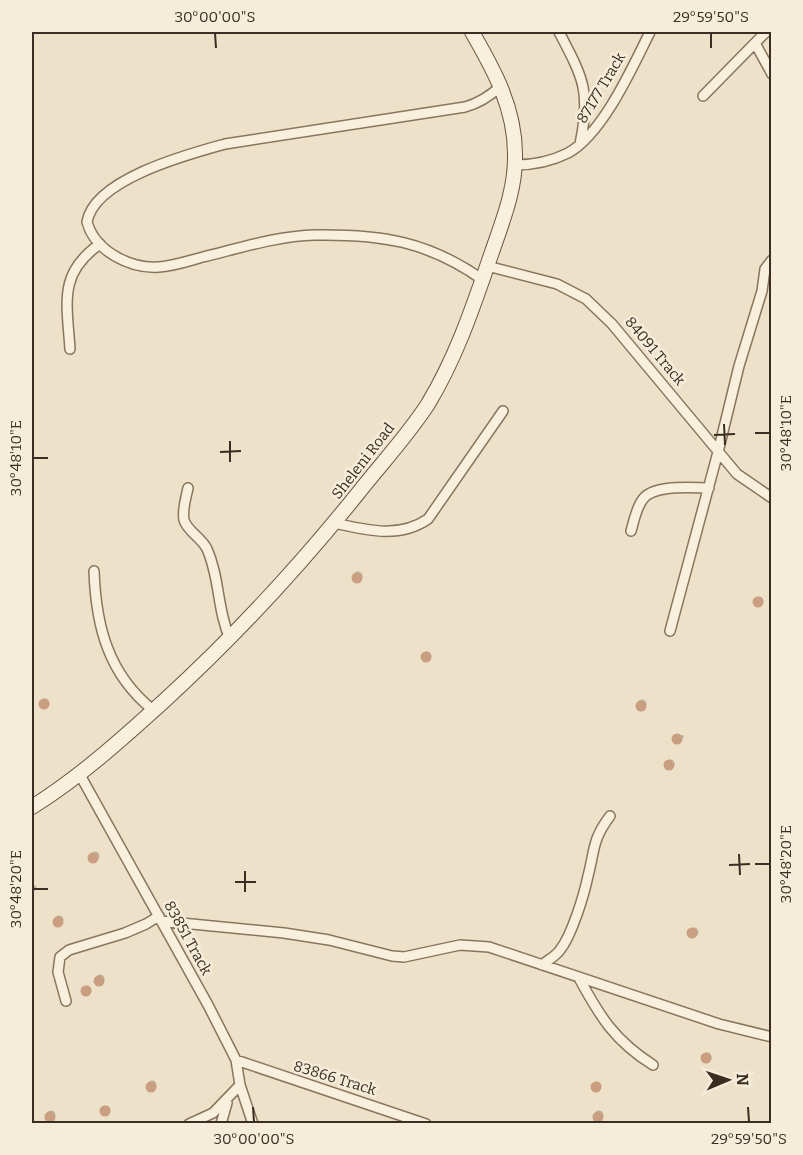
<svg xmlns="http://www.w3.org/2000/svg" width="803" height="1155" font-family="Bitter,serif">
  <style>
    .shadow { fill: #0003 }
    .building { fill: #ca9e80 }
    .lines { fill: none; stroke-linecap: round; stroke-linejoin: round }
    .street-casing { stroke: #89755e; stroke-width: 12 }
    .secondary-casing { stroke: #6b5641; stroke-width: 16 }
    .street { stroke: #f8efdc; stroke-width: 9 }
    .secondary { stroke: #f8efdc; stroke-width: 14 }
    .ticks { fill: none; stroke: #3a2d21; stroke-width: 2 }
    .labels { text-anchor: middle; stroke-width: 5; stroke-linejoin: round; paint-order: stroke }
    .street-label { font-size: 15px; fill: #3a2d21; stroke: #f5ecd9 }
    .neatline { fill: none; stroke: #3a2d21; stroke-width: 2 }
    .ticks-label { font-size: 15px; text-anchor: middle; fill: #3a2d21 }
  </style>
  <rect width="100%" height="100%" fill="#ede2c9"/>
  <path class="shadow" d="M353.5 576a4.5 4.5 0 1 1 9 0a4.5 4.5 0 1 1-9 0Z
    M754.5 601a4.5 4.5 0 1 1 9 0a4.5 4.5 0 1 1-9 0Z
    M422.5 656a4.5 4.5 0 1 1 9 0a4.5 4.5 0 1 1-9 0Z
    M40.5 703a4.5 4.5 0 1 1 9 0a4.5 4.5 0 1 1-9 0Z
    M637.5 704a4.5 4.5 0 1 1 9 0a4.5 4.5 0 1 1-9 0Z
    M683 735 684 737 678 743 674 741 676 736Z
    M665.5 764a4.5 4.5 0 1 1 9 0a4.5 4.5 0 1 1-9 0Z
    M90.5 856a4.5 4.5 0 1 1 9 0a4.5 4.5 0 1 1-9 0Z
    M33 884 37 887 32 894V885Z
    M54.5 920a4.5 4.5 0 1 1 9 0a4.5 4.5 0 1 1-9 0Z
    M689.5 932a4.5 4.5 0 1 1 9 0a4.5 4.5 0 1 1-9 0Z
    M95.5 979a4.5 4.5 0 1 1 9 0a4.5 4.5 0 1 1-9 0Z
    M82.5 990a4.5 4.5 0 1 1 9 0a4.5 4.5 0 1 1-9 0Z
    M702.5 1057a4.5 4.5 0 1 1 9 0a4.5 4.5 0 1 1-9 0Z
    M147.5 1085a4.5 4.5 0 1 1 9 0a4.5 4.5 0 1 1-9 0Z
    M592.5 1086a4.5 4.5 0 1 1 9 0a4.5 4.5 0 1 1-9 0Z
    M101.5 1110a4.5 4.5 0 1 1 9 0a4.5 4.5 0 1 1-9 0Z
    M46.5 1115a4.5 4.5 0 1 1 9 0a4.5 4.5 0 1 1-9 0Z
    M594.5 1115a4.5 4.5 0 1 1 9 0a4.5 4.5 0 1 1-9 0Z"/>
  <path class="building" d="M351.5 578a5.5 5.5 0 1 1 11 0a5.5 5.5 0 1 1-11 0Z
    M752.5 602a5.5 5.5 0 1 1 11 0a5.5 5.5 0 1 1-11 0Z
    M420.5 657a5.5 5.5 0 1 1 11 0a5.5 5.5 0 1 1-11 0Z
    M38.5 704a5.5 5.5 0 1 1 11 0a5.5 5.5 0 1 1-11 0Z
    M635.5 706a5.5 5.5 0 1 1 11 0a5.5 5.5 0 1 1-11 0Z
    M671.5 739a5.5 5.5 0 1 1 11 0a5.5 5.5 0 1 1-11 0Z
    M663.5 765a5.5 5.5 0 1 1 11 0a5.5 5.5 0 1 1-11 0Z
    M87.5 858a5.5 5.5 0 1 1 11 0a5.5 5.5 0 1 1-11 0Z
    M52.5 922a5.5 5.5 0 1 1 11 0a5.5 5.5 0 1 1-11 0Z
    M686.5 933a5.5 5.5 0 1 1 11 0a5.5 5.5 0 1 1-11 0Z
    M93.5 981a5.5 5.5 0 1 1 11 0a5.5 5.5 0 1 1-11 0Z
    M80.5 991a5.5 5.5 0 1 1 11 0a5.5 5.5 0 1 1-11 0Z
    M700.5 1058a5.5 5.5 0 1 1 11 0a5.5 5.5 0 1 1-11 0Z
    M590.5 1087a5.5 5.5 0 1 1 11 0a5.5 5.5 0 1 1-11 0Z
    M145.5 1087a5.5 5.5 0 1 1 11 0a5.5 5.5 0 1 1-11 0Z
    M99.5 1111a5.5 5.5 0 1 1 11 0a5.5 5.5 0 1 1-11 0Z
    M44.5 1117a5.5 5.5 0 1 1 11 0a5.5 5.5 0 1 1-11 0Z
    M592.5 1117a5.5 5.5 0 1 1 11 0a5.5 5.5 0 1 1-11 0Z"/>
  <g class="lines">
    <defs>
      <path id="street" d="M559 32C583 78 591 91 580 144
        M766 32 755 43 772 74
        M703 96 755 43
        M515 165C533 165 552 161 568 153 603 134 633 66 650 32
        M487 266 557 284 586 299 612 324 737 474 772 498
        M483 280C428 241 381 234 315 235 277 236 240 248 203 257 188 261 174 266 159 267 130 269 95 251 87 222 94 179 189 154 225 144L465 107C480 103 490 96 501 86
        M70 349C67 303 58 273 100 244
        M188 488C186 498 182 509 184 520 187 531 202 538 207 549 220 578 217 610 230 639
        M334 523C366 530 399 539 428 519L503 411
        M631 531C634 521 636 508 643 499 654 484 692 488 709 488
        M94 571C96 626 108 674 153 710
        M670 631 718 452 739 366 762 291 765 269 772 260
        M80 775 208 1005 236 1060 240 1085 253 1124
        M161 921 284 933 329 940 392 956 404 957 460 945 489 947 719 1024 772 1037
        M542 965C548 960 556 956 560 950 572 935 584 895 588 876 595 849 592 840 610 816
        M579 978C600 1017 615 1041 653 1065
        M66 1001 58 972 60 957 69 950 125 933 146 924 159 916
        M236 1060 426 1124
        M189 1124 213 1113 240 1085
        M221 1124 227 1103"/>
      <path id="secondary" d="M32 807C80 777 122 739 164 701 235 636 299 567 359 492 382 463 408 435 428 404 457 356 474 304 492 252 503 220 516 188 515 154 515 108 494 70 472 32"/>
    </defs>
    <use href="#street" class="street-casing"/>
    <use href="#secondary" class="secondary-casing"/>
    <use href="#street" class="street"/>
    <use href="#secondary" class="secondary"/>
  </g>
  <path class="ticks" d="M215 33 216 48M711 33V48M724 424 725 445M755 433H770M714 435 735 434M230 441V462M220 452 241 451M33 458H48M739 854 740 875M755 864H770M729 865 750 864M245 871V892M235 882H256M33 889H48M253 1107 254 1122M748 1107 749 1122"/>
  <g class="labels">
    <g class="street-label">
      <text transform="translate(601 88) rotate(-59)" y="5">87177 Track</text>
      <text transform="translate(655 351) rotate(50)" y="5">84091 Track</text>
      <text transform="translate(363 461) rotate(-52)" y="5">Sheleni Road</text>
      <text transform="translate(188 938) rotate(61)" y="5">83851 Track</text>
      <text transform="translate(335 1078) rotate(17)" y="5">83866 Track</text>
    </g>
  </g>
  <rect width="803" height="1155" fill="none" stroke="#f5ecd9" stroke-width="66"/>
  <g transform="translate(728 1080) rotate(88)" stroke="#f5ecd9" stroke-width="4.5" paint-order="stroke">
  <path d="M0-4.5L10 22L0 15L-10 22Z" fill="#3a2d21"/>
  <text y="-9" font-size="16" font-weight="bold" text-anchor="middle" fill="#3a2d21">N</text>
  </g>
  <rect x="33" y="33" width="737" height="1089" class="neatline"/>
  <g class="ticks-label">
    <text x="215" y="22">30°00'00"S</text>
    <text x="711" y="22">29°59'50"S</text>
    <text transform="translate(786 433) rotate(-90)" y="5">30°48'10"E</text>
    <text transform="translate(16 458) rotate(-90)" y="5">30°48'10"E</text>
    <text transform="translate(786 864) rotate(-90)" y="5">30°48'20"E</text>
    <text transform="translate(16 889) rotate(-90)" y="5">30°48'20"E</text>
    <text x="254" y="1144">30°00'00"S</text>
    <text x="749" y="1144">29°59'50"S</text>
  </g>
</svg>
